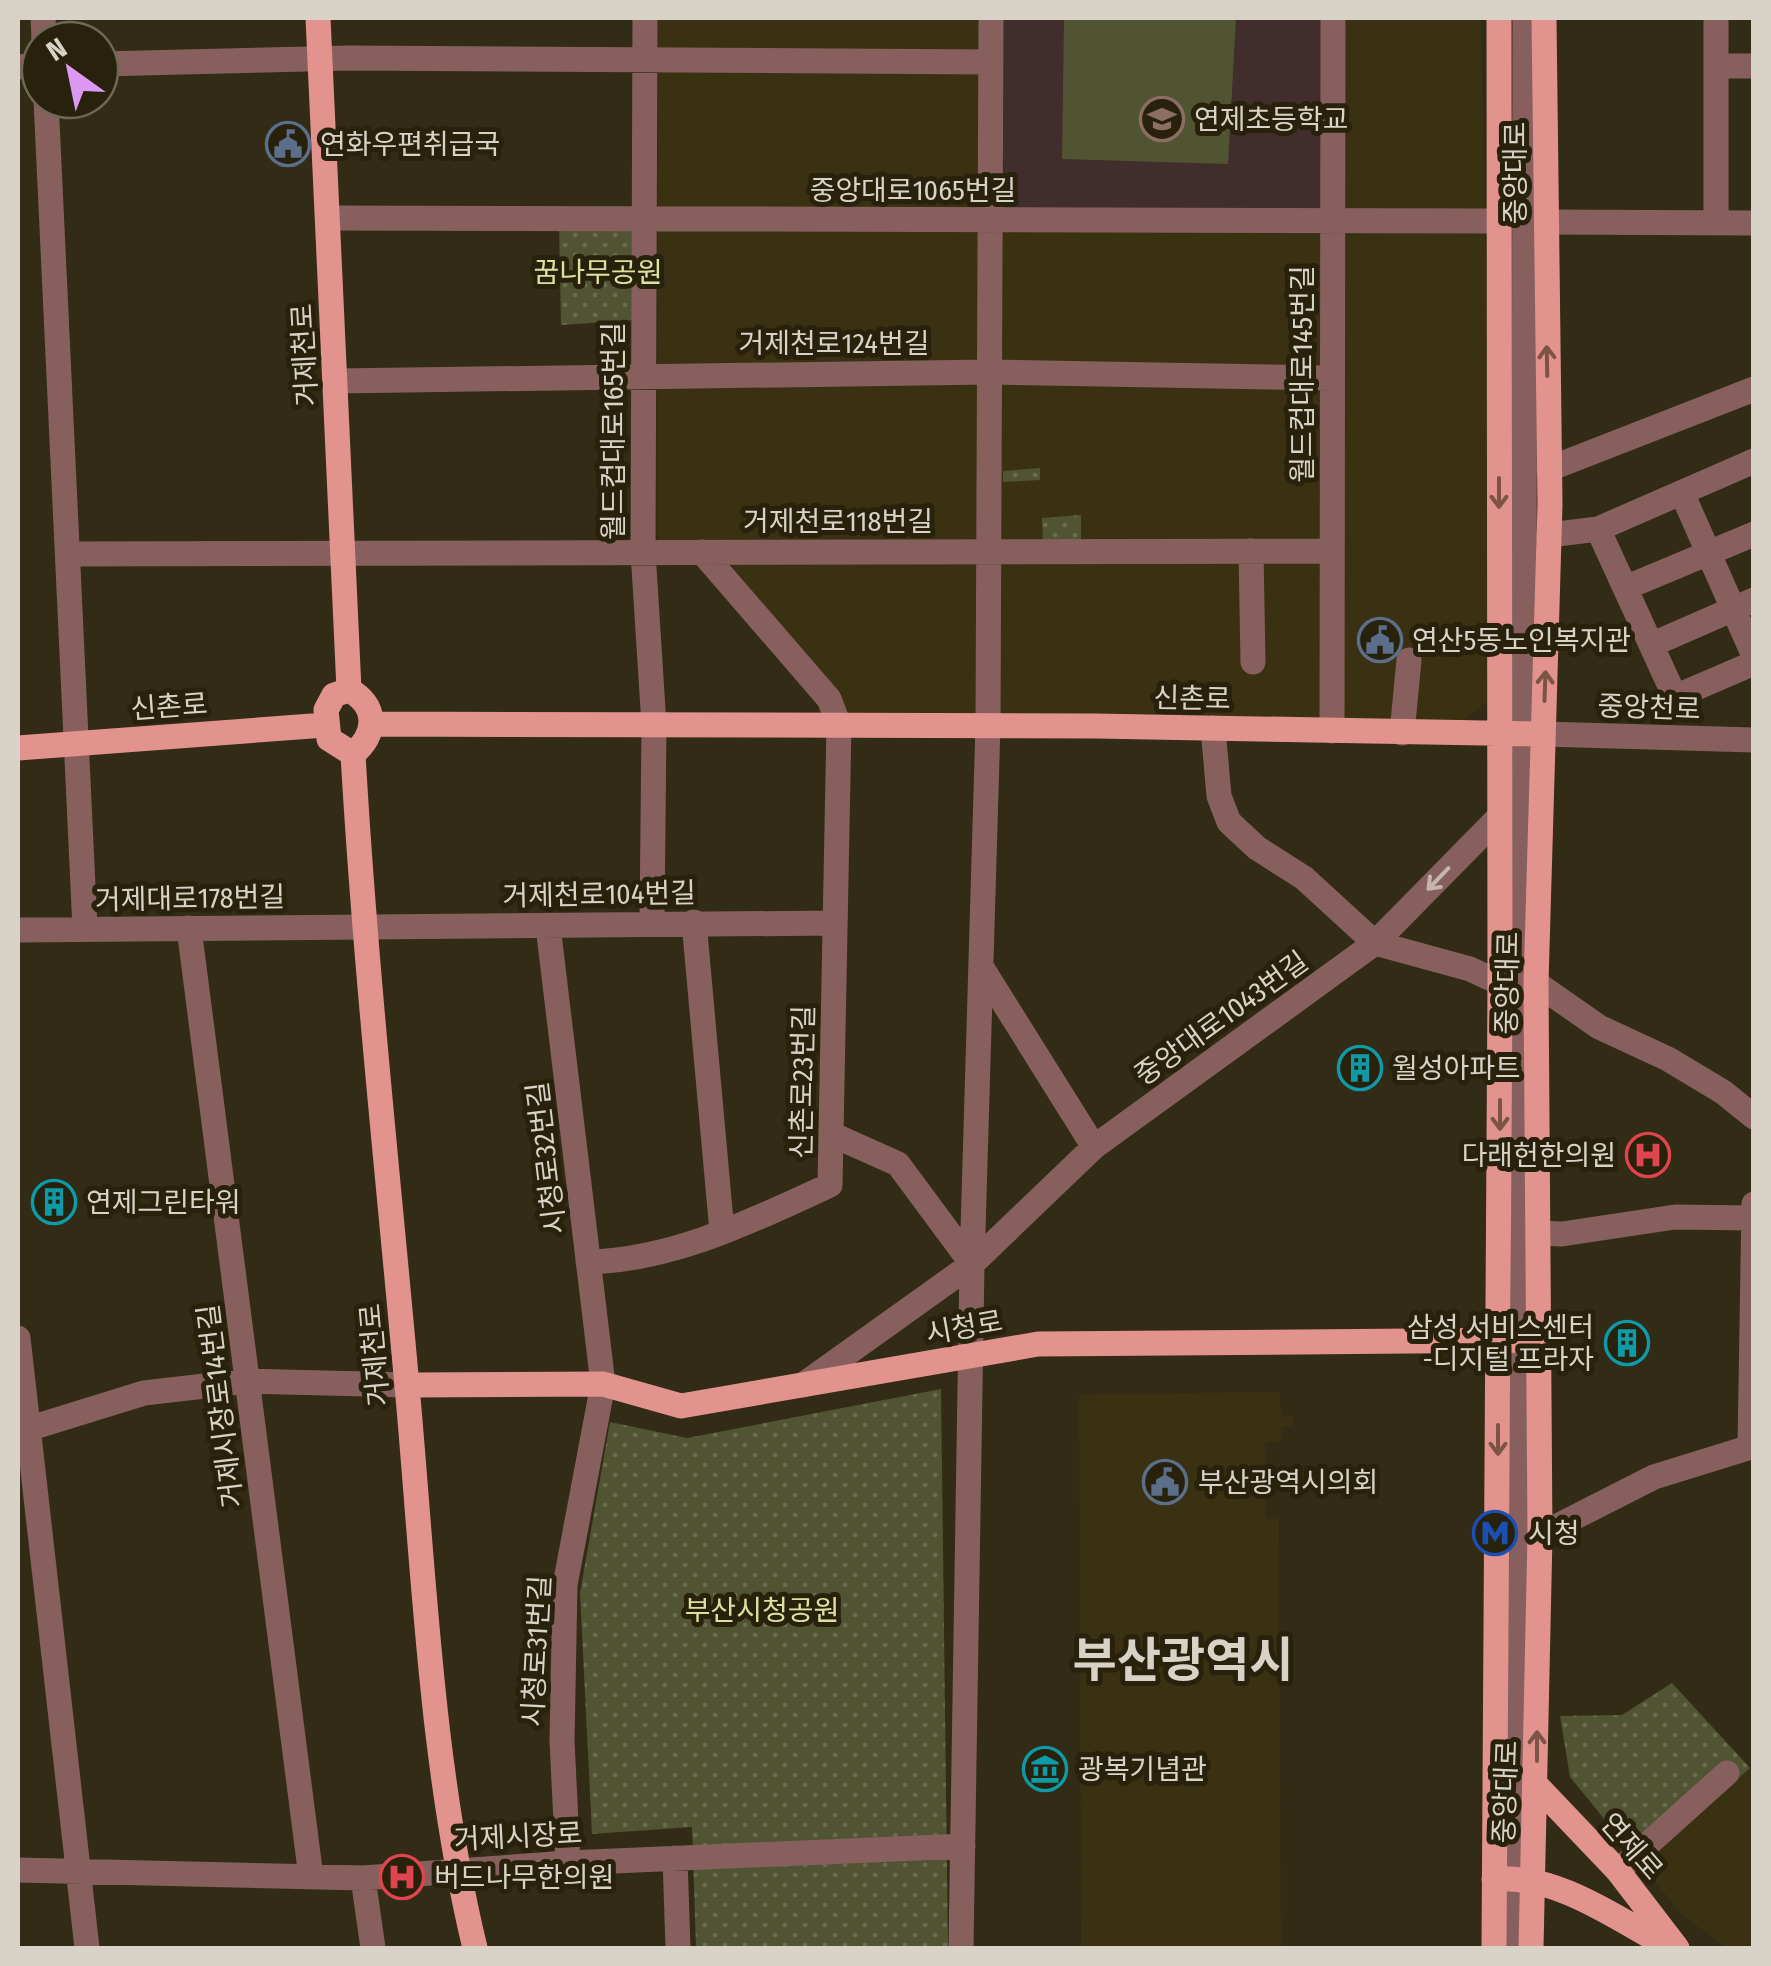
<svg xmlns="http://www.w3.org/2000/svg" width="1771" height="1966" font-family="'Fira Sans Condensed','Noto Sans KR',sans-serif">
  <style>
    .built { fill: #3a3113 }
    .education { fill: #412d2b }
    .park { fill: url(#park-dots) }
    .pitch { fill: #515432 }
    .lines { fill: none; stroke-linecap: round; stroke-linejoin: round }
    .minor { stroke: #87605d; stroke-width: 25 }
    .major { stroke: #e2938d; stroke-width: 25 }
    .oneway { stroke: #7c5446 }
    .oneway2 { stroke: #c4b6ac }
    .labels { text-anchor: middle; stroke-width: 10; stroke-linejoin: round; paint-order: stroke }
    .poi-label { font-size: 28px; fill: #d8d3c6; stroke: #28210b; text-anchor: start }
    .street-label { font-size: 28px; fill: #d8d3c6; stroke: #28210b }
    .park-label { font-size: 28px; fill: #dbe1a0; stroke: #28210b }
    .town-label { font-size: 48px; font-weight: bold; fill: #d8d3c6; stroke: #28210b }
  </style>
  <defs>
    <pattern id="park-dots" width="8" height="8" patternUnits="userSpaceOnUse" patternTransform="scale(2.5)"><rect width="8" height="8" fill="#515432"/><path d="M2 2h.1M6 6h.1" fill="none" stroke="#696c4e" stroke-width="1.8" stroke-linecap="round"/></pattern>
  </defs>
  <rect width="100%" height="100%" fill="#322b15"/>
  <path class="built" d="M658 18H1481L1494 696 1463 721 851 713 801 657 719 548 658 549Z
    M1280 1392 1281 1417H1293V1426L1281 1427V1442L1265 1443 1266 1519H1279L1281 1948H1081L1079 1394Z
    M1750 1768 1753 1772V1948H1727L1682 1915 1642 1865Z"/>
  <path class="education" d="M991 18H1333V220H990Z"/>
  <path class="park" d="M559 224H636L635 320 561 325Z
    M1040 468V480L1003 482V471Z
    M1081 515V540L1043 541 1042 518Z
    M941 1389 948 1948H696L692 1827 592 1834 580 1593 610 1422 687 1438Z
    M1672 1683 1750 1768 1642 1865 1570 1777 1560 1716 1622 1715Z"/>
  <path class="pitch" d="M1064 18H1236L1228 164 1062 159Z"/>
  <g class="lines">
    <path class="minor" d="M43 18 44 40
      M645 18 643 552 654 725 652 923
      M100 64 349 58 991 62
      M1716 66H1754
      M18 67 40 65
      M46 100 85 929
      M328 218 1498 221
      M1545 222 1754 223
      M1716 222V18
      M336 381 990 372 1332 378
      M1549 469 1754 389
      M1682 493 1754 656
      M1598 529 1675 697 1754 663
      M1549 535 1598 529 1754 461
      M1251 551 1253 662
      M68 554 1332 551
      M1625 588 1754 534
      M1651 645 1754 600
      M1213 728 1219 796 1229 822 1257 848 1304 878 1375 943 1470 969 1500 983
      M1332 731 1333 18
      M1402 733 1409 660
      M1543 734 1754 740
      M694 922 722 1232
      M548 926 603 1384 565 1585 562 1741 568 1863
      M189 928 311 1877
      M18 930 835 923
      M982 968 1094 1147
      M1536 983 1599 1027 1668 1059 1723 1092 1754 1117
      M831 1134 898 1164 972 1264
      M1538 1233 1562 1234 1675 1217 1753 1218
      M588 1262C674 1260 754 1220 830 1185L839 725 829 699 702 552
      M18 1338 87 1948
      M803 1385 972 1264 1094 1147 1375 943 1500 816
      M18 1432 144 1393 248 1381 407 1385
      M1750 1446 1754 1204
      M1540 1535 1654 1477 1754 1446
      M675 1858 678 1948
      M18 1870 363 1878 568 1863 963 1846
      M1618 1871 1727 1773
      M363 1878 373 1948
      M961 1948 972 1264 988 725 991 18
      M1513 1948 1523 1341 1525 18"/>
    <path class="major" d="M318 18 349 690
      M349 690C377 705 378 733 353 754L329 739 326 710 334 695Z
      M371 724 1095 726 1543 734
      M18 748 325 725
      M353 754C365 965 388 1175 407 1386 424 1573 431 1766 475 1948
      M407 1385 603 1384 681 1406 1038 1344 1538 1340
      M1537 1786 1618 1871 1677 1948
      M1494 1879C1558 1874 1617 1919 1671 1948
      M1494 1948 1500 983 1499 18
      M1531 1948 1540 1535 1536 983 1550 504 1544 18"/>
  </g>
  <defs><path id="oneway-shaft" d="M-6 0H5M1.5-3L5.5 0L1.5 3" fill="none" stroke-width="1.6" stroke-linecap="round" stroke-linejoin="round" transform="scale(2.5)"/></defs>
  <g class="oneway">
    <use href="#oneway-shaft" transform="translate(1547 361) rotate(-91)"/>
    <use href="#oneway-shaft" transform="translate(1499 493) rotate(90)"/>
    <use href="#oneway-shaft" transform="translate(1545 686) rotate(-88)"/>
    <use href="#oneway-shaft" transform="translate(1500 1115) rotate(90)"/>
    <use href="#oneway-shaft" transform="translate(1498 1440) rotate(90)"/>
    <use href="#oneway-shaft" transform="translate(1537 1746) rotate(-90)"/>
  </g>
  <use class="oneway2" href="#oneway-shaft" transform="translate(1438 879) rotate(134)"/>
  <defs>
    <symbol id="school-ring" viewBox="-11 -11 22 22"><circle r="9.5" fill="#28210b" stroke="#8d6e63" stroke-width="1.5"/><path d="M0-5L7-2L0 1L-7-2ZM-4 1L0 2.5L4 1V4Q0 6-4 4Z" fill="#8d6e63"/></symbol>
    <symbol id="civic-ring" viewBox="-11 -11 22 22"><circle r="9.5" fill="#28210b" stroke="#5c6f8a" stroke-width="1.5"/><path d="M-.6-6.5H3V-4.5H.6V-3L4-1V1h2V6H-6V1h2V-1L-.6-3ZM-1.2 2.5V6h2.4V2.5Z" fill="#5c6f8a"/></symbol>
    <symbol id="building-ring" viewBox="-11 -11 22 22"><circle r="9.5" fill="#28210b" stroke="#0f9aa8" stroke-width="1.5"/><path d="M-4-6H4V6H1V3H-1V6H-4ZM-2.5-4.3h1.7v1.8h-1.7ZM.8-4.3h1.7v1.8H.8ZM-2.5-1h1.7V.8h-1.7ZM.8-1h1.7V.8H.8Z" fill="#0f9aa8"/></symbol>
    <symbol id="hospital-ring" viewBox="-11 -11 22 22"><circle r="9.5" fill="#28210b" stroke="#e0444e" stroke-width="1.5"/><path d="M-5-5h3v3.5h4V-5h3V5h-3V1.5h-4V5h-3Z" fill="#e0444e"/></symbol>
    <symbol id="metro-ring" viewBox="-11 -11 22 22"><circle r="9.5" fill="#28210b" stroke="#1a4fb4" stroke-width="1.5"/><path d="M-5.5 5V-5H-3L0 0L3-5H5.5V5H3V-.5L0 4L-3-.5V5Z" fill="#1a4fb4"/></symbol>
    <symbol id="museum-ring" viewBox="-11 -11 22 22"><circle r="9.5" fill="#28210b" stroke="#0f9aa8" stroke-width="1.5"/><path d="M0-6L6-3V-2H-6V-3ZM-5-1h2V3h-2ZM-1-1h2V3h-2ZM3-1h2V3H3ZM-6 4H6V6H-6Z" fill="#0f9aa8"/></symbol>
  </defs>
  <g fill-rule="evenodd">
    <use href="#school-ring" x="1137" y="94" width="50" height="50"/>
    <use href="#civic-ring" x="263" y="119" width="50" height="50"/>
    <use href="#civic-ring" x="1355" y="615" width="50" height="50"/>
    <use href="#building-ring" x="1335" y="1043" width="50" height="50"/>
    <use href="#hospital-ring" x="1623" y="1130" width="50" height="50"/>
    <use href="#building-ring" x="29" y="1177" width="50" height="50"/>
    <use href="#building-ring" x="1602" y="1318" width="50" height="50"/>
    <use href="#civic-ring" x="1140" y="1457" width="50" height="50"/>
    <use href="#metro-ring" x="1470" y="1508" width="50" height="50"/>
    <use href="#museum-ring" x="1020" y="1744" width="50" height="50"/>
    <use href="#hospital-ring" x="377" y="1852" width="50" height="50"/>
  </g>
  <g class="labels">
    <g class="poi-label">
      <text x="1194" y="129">연제초등학교</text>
      <text x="320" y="154">연화우편취급국</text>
      <text x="1412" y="650">연산5동노인복지관</text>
      <text x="1392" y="1078">월성아파트</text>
      <text x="1616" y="1165" text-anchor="end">다래헌한의원</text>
      <text x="86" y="1212">연제그린타워</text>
      <text x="1594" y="1337" text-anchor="end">삼성 서비스센터<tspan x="1594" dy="32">-디지털 프라자</tspan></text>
      <text x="1198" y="1492">부산광역시의회</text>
      <text x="1528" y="1543">시청</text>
      <text x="1078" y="1779">광복기념관</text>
      <text x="434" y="1887">버드나무한의원</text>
    </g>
    <g class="street-label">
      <text transform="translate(1515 173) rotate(-90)" y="10">중앙대로</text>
      <text x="913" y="200">중앙대로1065번길</text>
      <text x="834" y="353">거제천로124번길</text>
      <text transform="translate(304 355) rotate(-93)" y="10">거제천로</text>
      <text transform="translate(1302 374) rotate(-90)" y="10">월드컵대로145번길</text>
      <text transform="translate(613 431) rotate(-90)" y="10">월드컵대로165번길</text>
      <text x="838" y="531">거제천로118번길</text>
      <text transform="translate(1192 698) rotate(1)" y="10">신촌로</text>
      <text transform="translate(169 706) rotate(-4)" y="10">신촌로</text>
      <text transform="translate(1649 707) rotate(2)" y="10">중앙천로</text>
      <text transform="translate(599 894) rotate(-1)" y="10">거제천로104번길</text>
      <text transform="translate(190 898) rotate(-1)" y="10">거제대로178번길</text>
      <text transform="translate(1507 983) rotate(-89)" y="10">중앙대로</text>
      <text transform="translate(1221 1018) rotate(-36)" y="10">중앙대로1043번길</text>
      <text transform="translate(802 1082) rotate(-89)" y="10">신촌로23번길</text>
      <text transform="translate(546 1158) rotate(-97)" y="10">시청로32번길</text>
      <text transform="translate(964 1327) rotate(-10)" y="10">시청로</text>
      <text transform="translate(374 1355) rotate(-95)" y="10">거제천로</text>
      <text transform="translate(220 1406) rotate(-97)" y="10">거제시장로14번길</text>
      <text transform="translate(536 1651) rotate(-87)" y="10">시청로31번길</text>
      <text transform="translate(1505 1792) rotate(-88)" y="10">중앙대로</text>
      <text transform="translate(518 1836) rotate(-3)" y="10">거제시장로</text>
      <text transform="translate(1632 1846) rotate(49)" y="10">연제로</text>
    </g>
    <g class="park-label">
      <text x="598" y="282">꿈나무공원</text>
      <text x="762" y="1620">부산시청공원</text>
    </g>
    <g class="town-label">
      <text x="1183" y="1677">부산광역시</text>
    </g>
  </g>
  <rect width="1771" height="1966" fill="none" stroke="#d8d3c6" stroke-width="40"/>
  <g transform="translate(70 70) rotate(327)"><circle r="48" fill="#28210b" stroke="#6e6856" stroke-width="2.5"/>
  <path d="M0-8L18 38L0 25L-18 38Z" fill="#dc99f4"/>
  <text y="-15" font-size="28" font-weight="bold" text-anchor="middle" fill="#d8d3c6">N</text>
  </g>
</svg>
